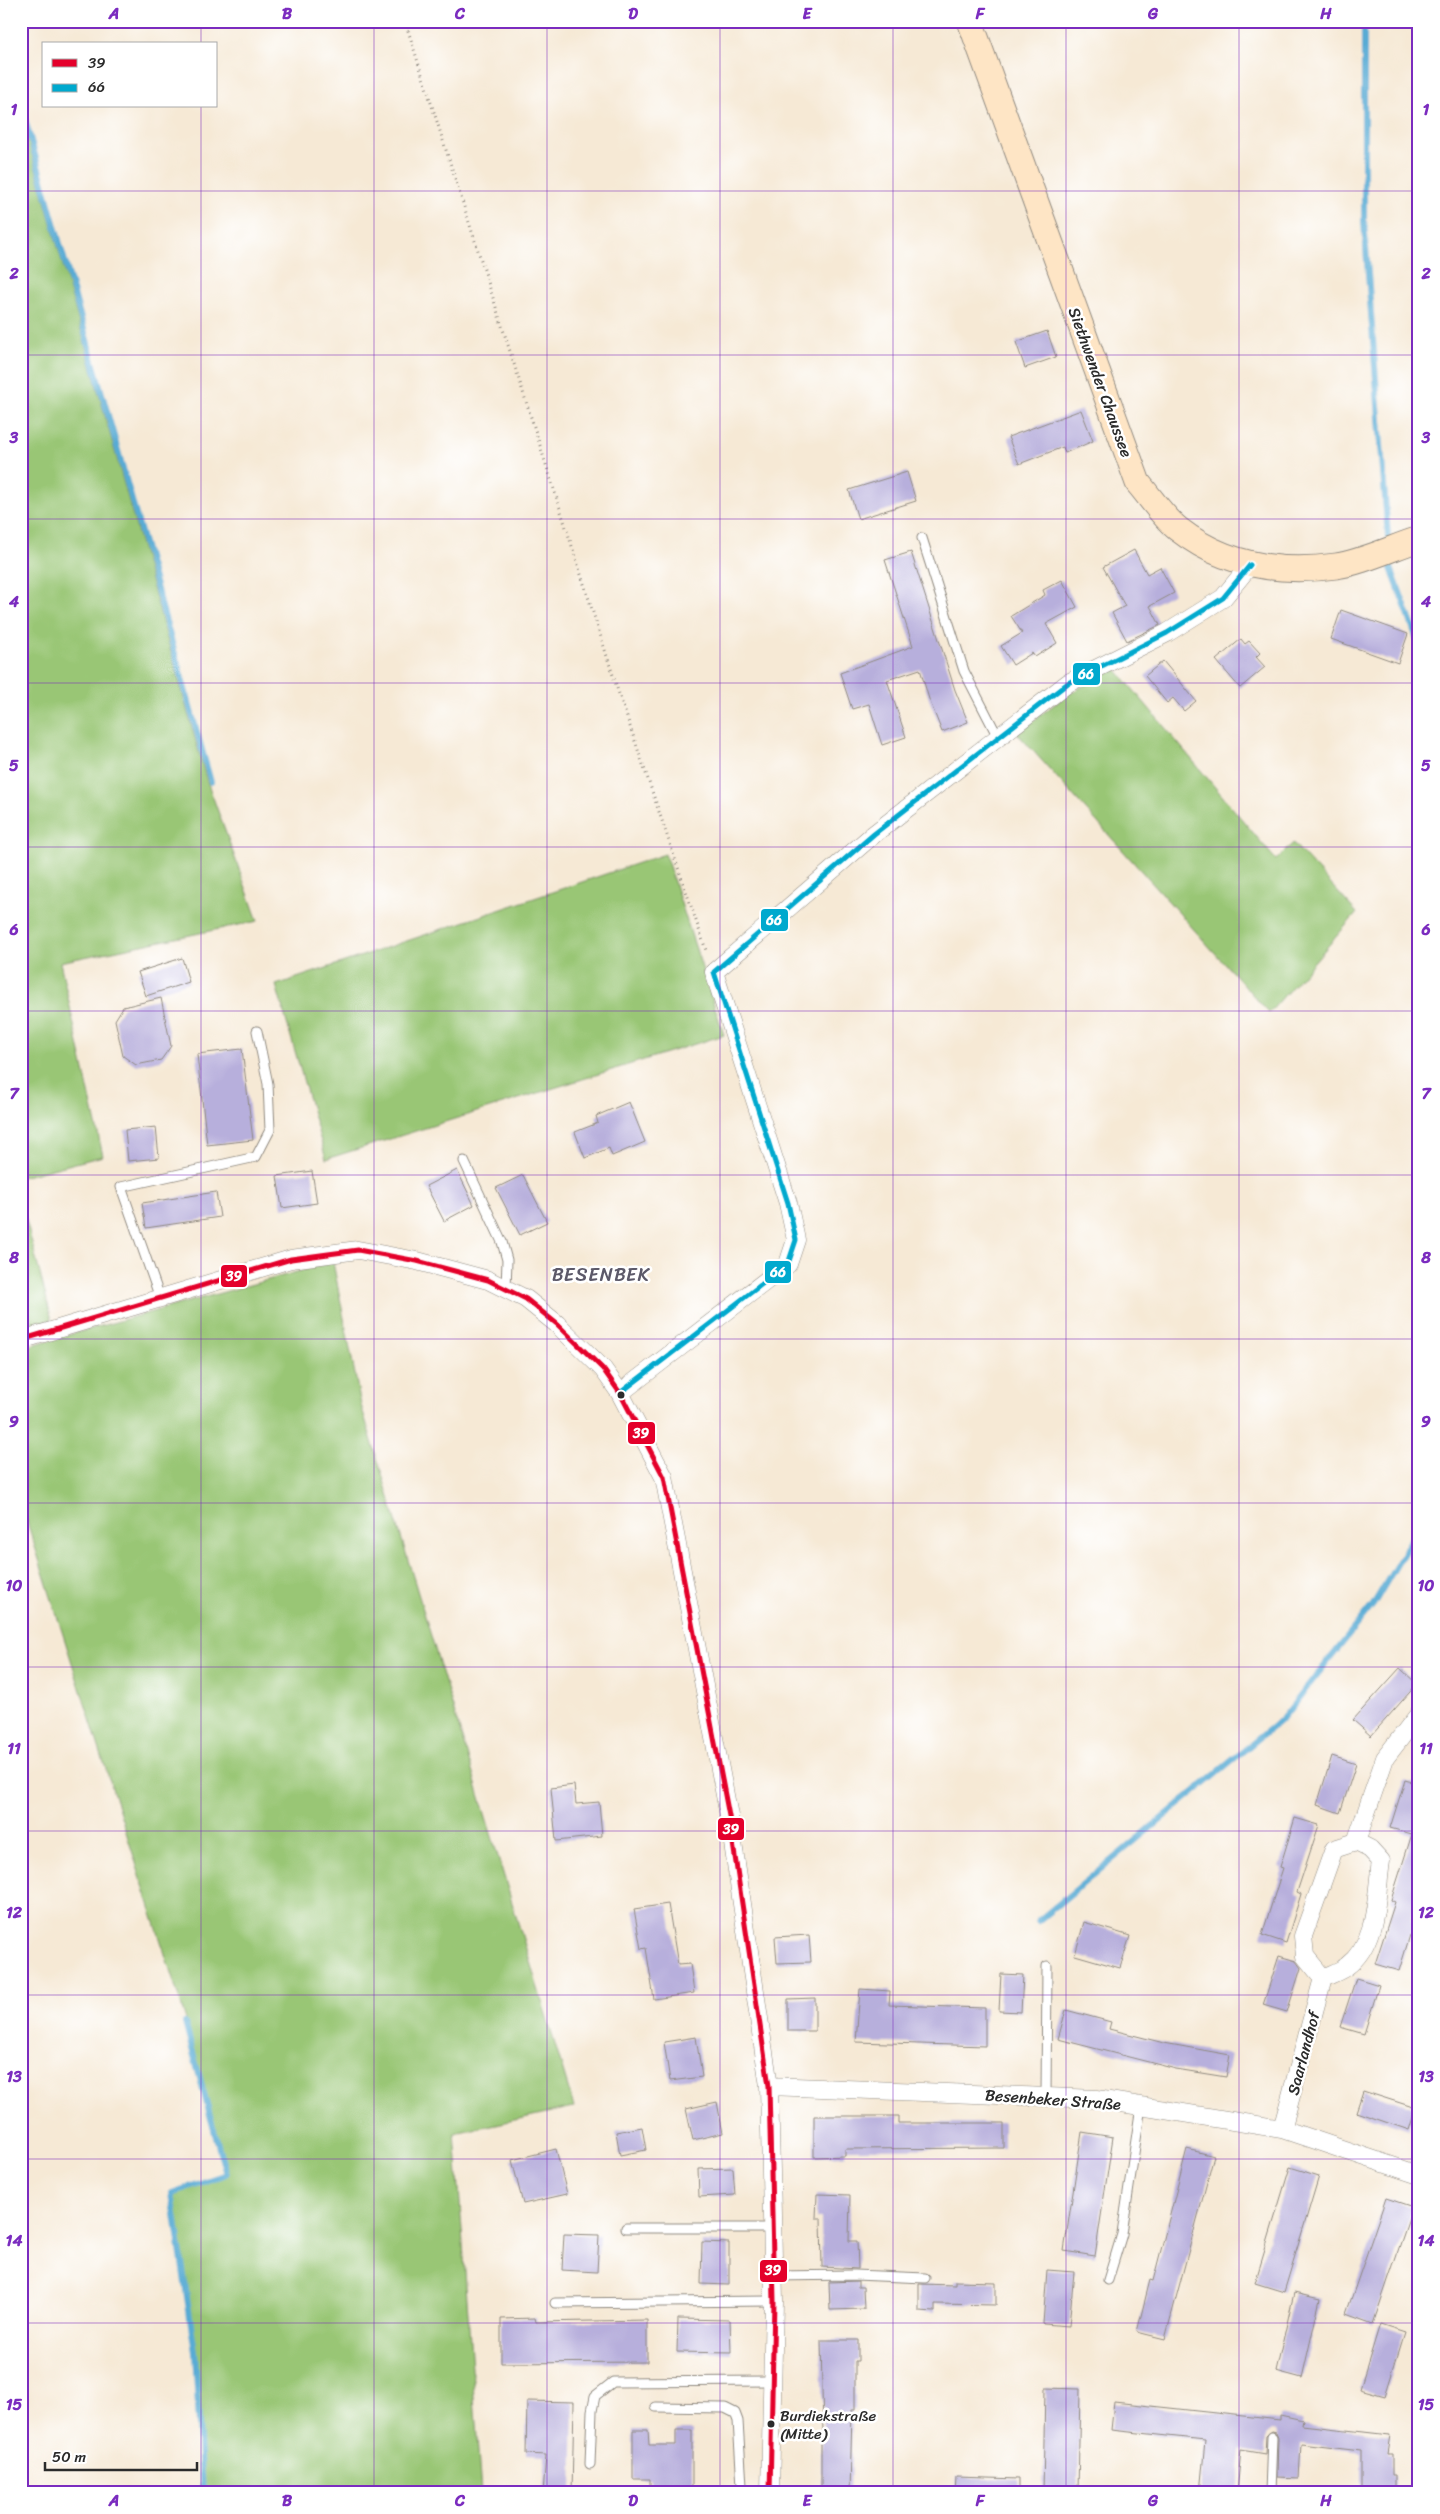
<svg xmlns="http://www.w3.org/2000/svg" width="1440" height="2514" font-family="Sriracha,sans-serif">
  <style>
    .green { fill: #99c674; stroke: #627850 }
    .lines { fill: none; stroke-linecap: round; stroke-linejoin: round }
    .stream { stroke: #59abd4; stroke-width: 6 }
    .building { fill: #b7afdc }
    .lane-casing { stroke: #908a80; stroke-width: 11 }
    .street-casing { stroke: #908a80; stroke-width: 19 }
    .secondary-casing { stroke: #908a80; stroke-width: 27 }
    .path { stroke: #908a80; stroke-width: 3; stroke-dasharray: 1 4; stroke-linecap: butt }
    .lane { stroke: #fff; stroke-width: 9 }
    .street { stroke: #fff; stroke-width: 18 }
    .secondary { stroke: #fee5c5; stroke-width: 25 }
    .bus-1-casing { stroke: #fff; stroke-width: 9 }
    .bus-2-casing { stroke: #fff; stroke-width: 9 }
    .bus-1 { stroke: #e4002b; stroke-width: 5 }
    .bus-2 { stroke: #00a9ce; stroke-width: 5 }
    .grid { fill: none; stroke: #7b2cbf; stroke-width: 1; stroke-opacity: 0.55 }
    .bus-dot { fill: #2b2b2b; stroke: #fff; stroke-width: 2 }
    .labels { text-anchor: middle; stroke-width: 5; stroke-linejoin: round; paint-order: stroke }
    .bus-label { font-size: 15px; fill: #2b2b2b; stroke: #fff; text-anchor: start }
    .street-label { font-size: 16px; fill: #2b2b2b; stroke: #fff }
    .quarter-label { font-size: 19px; letter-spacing: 1px; fill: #5c5969; stroke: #fff }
    .line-badge { stroke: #fff; stroke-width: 2 }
    .badge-label { font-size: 14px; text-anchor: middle; font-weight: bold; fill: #fff }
    .neatline { fill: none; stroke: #7b2cbf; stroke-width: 2 }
    .grid-label { font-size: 16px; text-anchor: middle; font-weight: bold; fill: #7b2cbf }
  </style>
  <rect width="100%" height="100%" fill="#fff"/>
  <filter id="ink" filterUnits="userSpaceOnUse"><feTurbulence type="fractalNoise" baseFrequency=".02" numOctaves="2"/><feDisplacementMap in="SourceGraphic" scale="10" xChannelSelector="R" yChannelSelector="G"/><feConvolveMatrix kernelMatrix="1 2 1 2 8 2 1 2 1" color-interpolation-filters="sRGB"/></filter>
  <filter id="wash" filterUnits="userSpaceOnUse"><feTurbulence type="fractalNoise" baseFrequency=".0096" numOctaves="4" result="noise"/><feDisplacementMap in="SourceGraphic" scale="20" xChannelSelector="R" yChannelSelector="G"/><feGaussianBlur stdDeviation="1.12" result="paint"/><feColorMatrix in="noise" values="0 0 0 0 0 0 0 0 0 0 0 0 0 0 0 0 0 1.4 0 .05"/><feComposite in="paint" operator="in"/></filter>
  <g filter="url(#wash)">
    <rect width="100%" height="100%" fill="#f6e9d5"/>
    <path class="green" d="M21 115 207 781 258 921 60 962 103 1156 21 1177Z
      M1116 669 1276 860 1293 843 1357 913 1269 1013 1017 733 1068 694Z
      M665 854 724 1035 326 1159 276 985Z
      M21 1201 52 1320 21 1327Z
      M333 1262 361 1405 574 2107 455 2133 481 2493H204L197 2352 173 2194 227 2175 187 2023 21 1503V1348Z"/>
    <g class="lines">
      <path class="stream" d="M1364 21V221L1388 537
        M21 105 211 782
        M1391 568 1419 644
        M1038 1921 1282 1719 1373 1605 1419 1527
        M185 2023 226 2174 172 2193 195 2352 203 2493"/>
    </g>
    <g id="blocks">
      <path class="building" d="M1047 331 1056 357 1025 368 1016 342Z
        M1081 410 1093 441 1065 453 1063 447 1019 464 1008 437Z
        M907 472 916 501 858 519 849 490Z
        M1134 550 1147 574 1160 567 1174 593 1150 606 1160 625 1127 641 1112 613 1125 606 1103 567Z
        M911 552 955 690 968 722 942 732 929 699 920 669 887 680 906 737 882 745 869 704 852 709 840 673 913 646 885 560Z
        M1062 580 1077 607 1046 624 1057 643 1035 657 1032 653 1013 665 1001 646 1022 633 1011 616 1045 595 1043 590Z
        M1341 610 1408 634 1398 663 1331 639Z
        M1241 639 1245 644 1249 641 1260 653 1256 657 1265 667 1240 688 1216 660Z
        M1163 661 1196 701 1184 711 1173 698 1167 703 1145 676Z
        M182 958 189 982 146 996 138 972Z
        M161 998 171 1046 161 1060 136 1065 123 1056 115 1020 123 1007Z
        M242 1049 253 1140 207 1145 197 1054Z
        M629 1102 645 1142 612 1156 609 1148 585 1158 575 1132 598 1123 596 1116Z
        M156 1127 159 1158 128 1161 125 1130Z
        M457 1170 474 1205 444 1221 426 1186Z
        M312 1171 317 1203 282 1208 277 1176Z
        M523 1175 547 1222 520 1235 496 1188Z
        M216 1192 220 1217 146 1228 142 1203Z
        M1400 1668 1417 1684 1371 1736 1353 1720Z
        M1332 1756 1356 1764 1340 1813 1317 1805Z
        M1405 1780 1419 1784V1894L1410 1921 1414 1922 1399 1971 1375 1964 1395 1902 1391 1900 1412 1834 1390 1828Z
        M574 1785 576 1804 599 1802 602 1836 556 1841 551 1788Z
        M1295 1818 1319 1825 1297 1892 1301 1894 1286 1943 1262 1935 1283 1868 1280 1867Z
        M668 1904 678 1965 690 1964 694 1993 654 1999 646 1948 641 1949 634 1909Z
        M1084 1922 1130 1936 1120 1968 1075 1955Z
        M809 1935 811 1962 777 1963 775 1937Z
        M1279 1956 1296 1961 1301 1968 1287 2012 1263 2005Z
        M1001 1974 1023 1975 1021 2012 999 2011Z
        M1356 1978 1379 1985 1364 2034 1340 2027Z
        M860 1989 890 1991 889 2005 985 2008V2046L856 2042Z
        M815 1998V2031H788V1999Z
        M1066 2010 1111 2022 1109 2029 1164 2043 1230 2055 1226 2077 1176 2069 1058 2039Z
        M696 2037 702 2077 670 2081 664 2042Z
        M1363 2091 1416 2108 1409 2130 1356 2112Z
        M717 2102 723 2133 693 2140 686 2109Z
        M814 2116H899V2123H1004V2148L845 2149V2156L814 2157Z
        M642 2127 646 2150 620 2155 616 2132Z
        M1082 2132 1113 2137 1095 2256 1064 2251Z
        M556 2149 567 2194 523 2204 512 2160Z
        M1187 2149 1214 2156 1165 2339 1137 2332 1150 2280 1153 2281Z
        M1290 2167 1319 2176 1284 2292 1255 2283Z
        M733 2168 735 2195 699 2197 698 2169Z
        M817 2194 850 2195 849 2241H857L858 2269 822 2267 821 2218H816Z
        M1386 2198 1413 2207 1373 2324 1346 2314Z
        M564 2234 599 2235 597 2272 562 2270Z
        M702 2242 729 2243V2285L701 2284Z
        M1047 2270 1074 2272 1069 2326 1043 2324Z
        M858 2281V2287H863L864 2309 830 2310 829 2282Z
        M955 2281 996 2282V2305L935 2304V2312L919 2311V2284L955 2285Z
        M1294 2293 1320 2299 1302 2378 1276 2371Z
        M535 2318 536 2322 647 2320V2362L501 2363V2319Z
        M678 2319 730 2320 731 2353 677 2352Z
        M1380 2324 1405 2332 1385 2396 1360 2389Z
        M821 2340H858V2361H855V2410H852L850 2493H821V2435H823Z
        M1045 2388 1080 2389 1078 2493H1043Z
        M527 2401 574 2402 572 2493H543L546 2455 526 2454Z
        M1114 2402 1280 2420V2415L1303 2420 1302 2425 1390 2435 1387 2454H1392V2475H1395V2493H1361V2451L1301 2444 1299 2478 1277 2477 1278 2437 1276 2432 1272 2431 1266 2436 1265 2454 1241 2450 1237 2493H1200L1205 2440 1111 2430Z
        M633 2430H648L649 2445H676V2430H692V2493H650V2479H633Z
        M956 2477 1019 2479V2493H955Z"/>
    </g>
  </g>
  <g filter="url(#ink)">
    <use href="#blocks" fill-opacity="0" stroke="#908a80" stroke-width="1"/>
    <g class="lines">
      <defs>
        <path id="lane" d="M922 538 964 671 998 737
          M464 1161 502 1242 507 1260 506 1289
          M160 1298 121 1187 256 1157 270 1130 268 1084 257 1031
          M1046 2097 1047 1966
          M626 2228H771
          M773 2276 855 2275 925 2278
          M1108 2280 1122 2234 1141 2106
          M555 2303 774 2301
          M656 2407 725 2408 735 2413 738 2421 742 2486 746 2493
          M590 2464 592 2411 595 2396 613 2382 772 2381
          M1270 2493 1272 2437"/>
        <path id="street" d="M21 1340 291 1259 358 1250 417 1261 488 1280 526 1299 557 1324 603 1369 620 1393 664 1477 729 1816 769 2086 774 2301 770 2493
          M620 1393 788 1264 796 1240 788 1203 714 972 874 834 1068 683 1167 633 1223 598 1250 565
          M1323 1978 1305 1956 1303 1936 1334 1849 1356 1842
          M769 2086 1097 2099 1282 2129 1419 2175
          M1282 2129 1323 1978C1331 1974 1341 1971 1347 1966 1378 1943 1376 1895 1381 1861L1370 1849 1356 1842 1385 1758 1419 1714"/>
        <path id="secondary" d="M970 21 1138 483C1150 497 1163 517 1178 529 1224 565 1279 574 1336 566 1360 563 1394 547 1419 539"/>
      </defs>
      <use href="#lane" class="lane-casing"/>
      <use href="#street" class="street-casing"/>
      <use href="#secondary" class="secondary-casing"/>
      <path class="path" d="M405 21 619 694 707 953"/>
      <use href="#lane" class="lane"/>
      <use href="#street" class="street"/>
      <use href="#secondary" class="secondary"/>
      <defs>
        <path id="bus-1" d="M21 1340 291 1259 358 1250 417 1261 488 1280 526 1299 557 1324 603 1369 620 1393 664 1477 729 1816 769 2086 774 2301 770 2493"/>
        <path id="bus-2" d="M620 1393 788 1264 796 1240 788 1203 714 972 874 834 1068 683 1167 633 1223 598 1250 565"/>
      </defs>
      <use href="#bus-1" class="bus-1-casing"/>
      <use href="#bus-2" class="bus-2-casing"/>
      <use href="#bus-1" class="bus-1"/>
      <use href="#bus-2" class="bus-2"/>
    </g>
  </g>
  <path class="grid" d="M201 21V44M374 21V2493M547 21V2493M720 21V2493M893 21V2493M1066 21V2493M1239 21V2493M201 106V2493M21 191H1419M21 355H1419M21 519H1419M21 683H1419M21 847H1419M21 1011H1419M21 1175H1419M21 1339H1419M21 1503H1419M21 1667H1419M21 1831H1419M21 1995H1419M21 2159H1419M21 2323H1419"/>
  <g class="bus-dot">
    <circle cx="621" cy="1395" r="4.5"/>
    <circle cx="771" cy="2424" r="4.5"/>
  </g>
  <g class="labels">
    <g class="bus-label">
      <text x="780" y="2421">Burdiekstraße<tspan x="780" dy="18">(Mitte)</tspan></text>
    </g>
    <g class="street-label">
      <text transform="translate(1101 382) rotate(70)" y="6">Siethwender Chaussee</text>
      <text transform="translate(1303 2053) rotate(-75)" y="6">Saarlandhof</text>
      <text transform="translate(1053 2099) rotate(4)" y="6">Besenbeker Straße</text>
    </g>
    <g class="quarter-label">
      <text x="601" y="1281">BESENBEK</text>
    </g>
  </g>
  <g class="line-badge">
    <rect x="1072" y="662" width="29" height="24" rx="5" fill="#00a9ce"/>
    <rect x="760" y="908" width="29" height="24" rx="5" fill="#00a9ce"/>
    <rect x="764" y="1260" width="28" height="24" rx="5" fill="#00a9ce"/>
    <rect x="220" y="1264" width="28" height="24" rx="5" fill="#e4002b"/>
    <rect x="627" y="1421" width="29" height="24" rx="5" fill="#e4002b"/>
    <rect x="717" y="1817" width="28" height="24" rx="5" fill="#e4002b"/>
    <rect x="759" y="2259" width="29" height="24" rx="5" fill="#e4002b"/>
  </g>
  <g class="badge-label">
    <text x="1086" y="679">66</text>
    <text x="774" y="925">66</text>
    <text x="778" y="1277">66</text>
    <text x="234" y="1281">39</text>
    <text x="641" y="1438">39</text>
    <text x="731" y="1834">39</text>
    <text x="773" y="2275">39</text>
  </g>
  <rect width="1440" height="2514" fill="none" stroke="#fff" stroke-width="55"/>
  <rect x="42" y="42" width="175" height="65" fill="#ffffff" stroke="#aaaaaa"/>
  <rect x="52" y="59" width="25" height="8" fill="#e4002b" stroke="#aaaaaa"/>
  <text x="88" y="68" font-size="15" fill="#2b2b2b">39</text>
  <rect x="52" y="84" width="25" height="8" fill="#00a9ce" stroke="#aaaaaa"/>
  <text x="88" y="92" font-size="15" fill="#2b2b2b">66</text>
  <path d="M45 2462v8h152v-8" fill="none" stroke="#2b2b2b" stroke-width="2.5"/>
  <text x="52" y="2462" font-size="15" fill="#2b2b2b" stroke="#ffffff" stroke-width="4" paint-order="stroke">50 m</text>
  <rect x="28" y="28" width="1384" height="2458" class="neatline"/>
  <g class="grid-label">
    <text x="114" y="19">A</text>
    <text x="287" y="19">B</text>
    <text x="460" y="19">C</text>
    <text x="633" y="19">D</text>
    <text x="807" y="19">E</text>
    <text x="980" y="19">F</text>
    <text x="1153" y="19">G</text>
    <text x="1326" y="19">H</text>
    <text x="14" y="115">1</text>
    <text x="1426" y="115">1</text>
    <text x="14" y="279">2</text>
    <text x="1426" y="279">2</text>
    <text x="14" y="443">3</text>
    <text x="1426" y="443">3</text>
    <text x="14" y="607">4</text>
    <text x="1426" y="607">4</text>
    <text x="14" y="771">5</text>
    <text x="1426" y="771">5</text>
    <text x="14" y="935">6</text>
    <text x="1426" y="935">6</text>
    <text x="14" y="1099">7</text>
    <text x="1426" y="1099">7</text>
    <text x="14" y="1263">8</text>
    <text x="1426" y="1263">8</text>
    <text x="14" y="1427">9</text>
    <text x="1426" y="1427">9</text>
    <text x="14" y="1591">10</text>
    <text x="1426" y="1591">10</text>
    <text x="14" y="1754">11</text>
    <text x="1426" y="1754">11</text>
    <text x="14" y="1918">12</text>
    <text x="1426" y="1918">12</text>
    <text x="14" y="2082">13</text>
    <text x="1426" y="2082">13</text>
    <text x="14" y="2246">14</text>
    <text x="1426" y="2246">14</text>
    <text x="14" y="2410">15</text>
    <text x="1426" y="2410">15</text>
    <text x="114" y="2506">A</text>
    <text x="287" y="2506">B</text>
    <text x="460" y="2506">C</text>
    <text x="633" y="2506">D</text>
    <text x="807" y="2506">E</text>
    <text x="980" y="2506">F</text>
    <text x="1153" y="2506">G</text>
    <text x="1326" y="2506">H</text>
  </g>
</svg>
